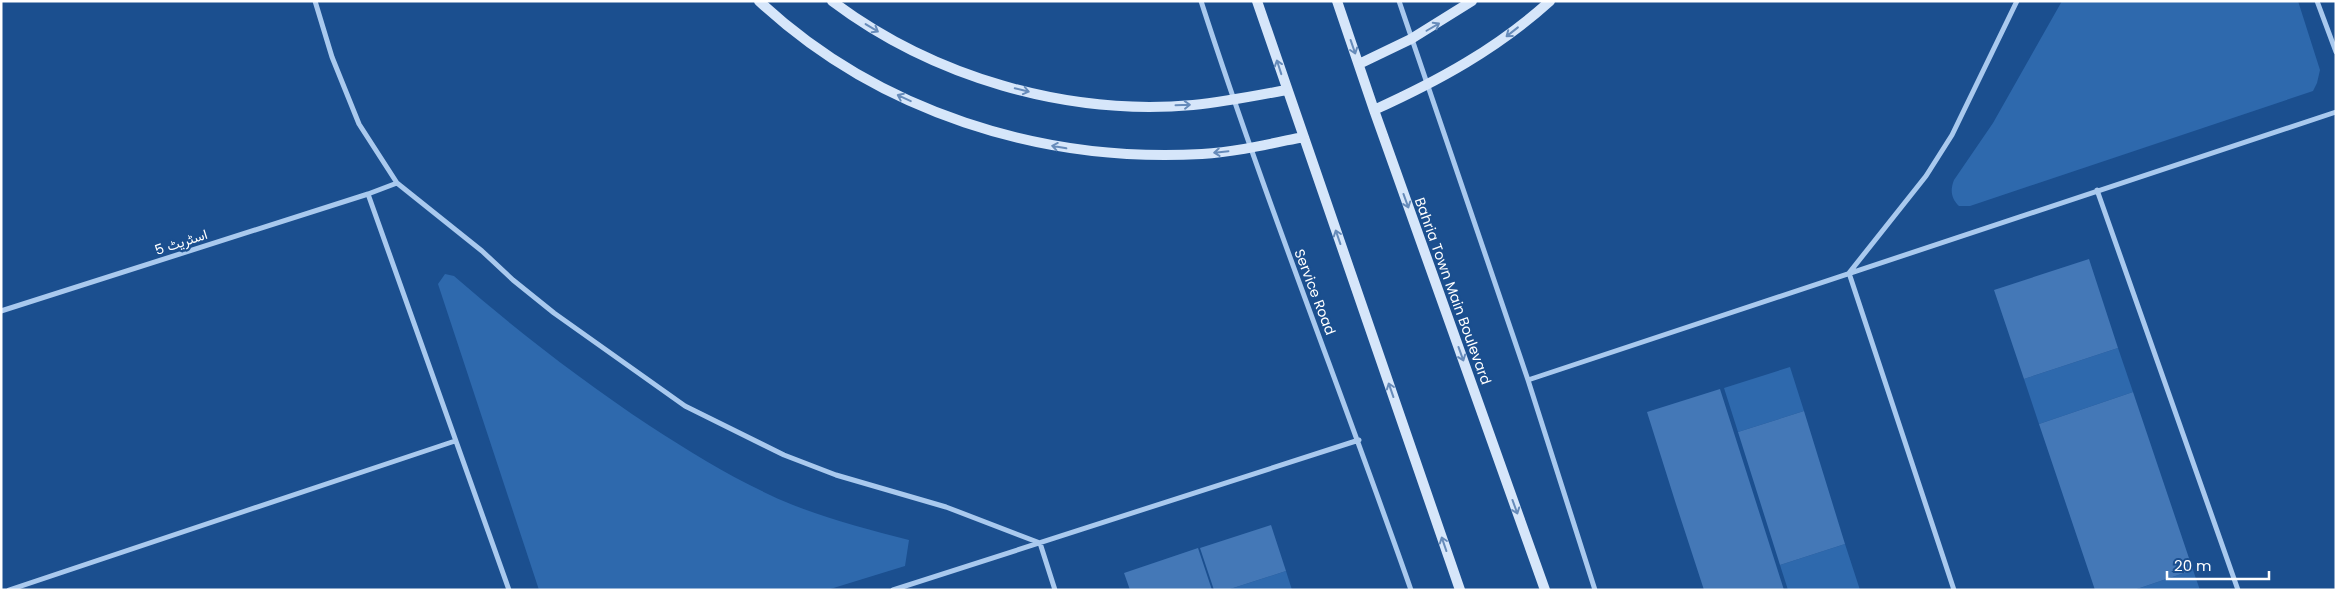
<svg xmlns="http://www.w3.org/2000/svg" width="2337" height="591" font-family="Poppins,Vazirmatn,sans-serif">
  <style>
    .green { fill: #2e69ad }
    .building { fill: #4478b7 }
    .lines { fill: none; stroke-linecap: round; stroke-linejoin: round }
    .street { stroke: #a9c9ee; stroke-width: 5 }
    .secondary { stroke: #d6e6fa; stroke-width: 10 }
    .oneway { stroke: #668bba }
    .labels { text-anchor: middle; stroke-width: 4.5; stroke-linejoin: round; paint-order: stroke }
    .street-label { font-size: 14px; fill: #fff; stroke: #1b4f8f }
  </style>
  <rect width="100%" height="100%" fill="#1b4f8f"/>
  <path class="green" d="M2062 1H2298L2320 70 2317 83 2313 91 1970 206H1959C1951 198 1950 190 1954 180L1993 123Z
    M445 274 454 276C516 330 581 380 650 426 696 456 742 484 793 505 831 520 870 530 909 540L905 566 827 590H539L438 284Z
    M2118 348 2133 392 2039 424 2024 379Z
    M1790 367 1804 411 1738 432 1724 388Z
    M1845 544 1860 590H1788L1780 565Z
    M2193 570 2200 590H2134Z
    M1286 571 1292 590H1227Z"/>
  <path class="building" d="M2089 259 2118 348 2024 379 1994 290Z
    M1720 389 1748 477 1784 590H1704L1675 501 1647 412Z
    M2133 392 2193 570 2134 590H2095L2039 424Z
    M1804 411 1845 544 1780 565 1738 432Z
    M1271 525 1286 571 1227 590H1214L1200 548Z
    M1198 548 1212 590H1130L1124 573Z"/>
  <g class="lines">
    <path class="street" d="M315 1 332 57 359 124 397 183 368 194 509 590
      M1201 1C1265 199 1342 393 1411 590
      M1399 1 1528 380 1595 590
      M2317 1 2336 52
      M397 183 482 251 513 280 554 313 685 406 784 455 836 475 946 507 1040 543 1055 590
      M2097 190 2238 590
      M1 311 368 194
      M1528 380 2336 112
      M9 590 455 441
      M893 590 1359 440
      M1954 590 1849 273 1926 176 1952 135 2017 1"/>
    <path class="secondary" d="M759 1C878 112 1041 163 1202 154 1236 152 1269 144 1303 137
      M832 1C933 77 1066 116 1193 105 1224 102 1255 96 1286 90
      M1257 1 1460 590
      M1337 1 1374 110 1545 590
      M1359 64 1411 39 1472 1
      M1374 110C1438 81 1497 49 1550 1"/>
  </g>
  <defs><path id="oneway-shaft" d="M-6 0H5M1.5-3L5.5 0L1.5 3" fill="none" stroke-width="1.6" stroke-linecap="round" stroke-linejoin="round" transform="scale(1.25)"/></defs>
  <g class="oneway">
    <use href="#oneway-shaft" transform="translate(1433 27) rotate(-30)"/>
    <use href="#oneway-shaft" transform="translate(872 28) rotate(31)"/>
    <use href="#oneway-shaft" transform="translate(1512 32) rotate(142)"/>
    <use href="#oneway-shaft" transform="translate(1353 47) rotate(71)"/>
    <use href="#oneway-shaft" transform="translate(1279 67) rotate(-108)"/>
    <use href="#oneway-shaft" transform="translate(1022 90) rotate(14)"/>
    <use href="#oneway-shaft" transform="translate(904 98) rotate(-155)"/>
    <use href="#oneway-shaft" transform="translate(1183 105) rotate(-2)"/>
    <use href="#oneway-shaft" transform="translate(1059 147) rotate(-170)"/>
    <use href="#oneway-shaft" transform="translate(1221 152) rotate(174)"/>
    <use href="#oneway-shaft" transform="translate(1406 201) rotate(70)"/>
    <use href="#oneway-shaft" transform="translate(1338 237) rotate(-109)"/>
    <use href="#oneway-shaft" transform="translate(1461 354) rotate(70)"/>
    <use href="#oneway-shaft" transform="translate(1391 390) rotate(-109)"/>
    <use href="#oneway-shaft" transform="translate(1515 507) rotate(70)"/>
    <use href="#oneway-shaft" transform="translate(1444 544) rotate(-109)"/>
  </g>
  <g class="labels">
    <g class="street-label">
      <text transform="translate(181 242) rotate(-18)" y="5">اسٹریٹ 5</text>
      <text transform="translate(1453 291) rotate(70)" y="5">Bahria Town Main Boulevard</text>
      <text transform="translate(1315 292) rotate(69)" y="5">Service Road</text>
    </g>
  </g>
  <rect width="2337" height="591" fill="none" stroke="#ffffff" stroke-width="5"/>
  <path d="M2167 571v8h102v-8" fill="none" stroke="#ffffff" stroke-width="2.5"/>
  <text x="2174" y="571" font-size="15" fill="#ffffff" stroke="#1b4f8f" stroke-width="4" paint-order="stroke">20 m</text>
</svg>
